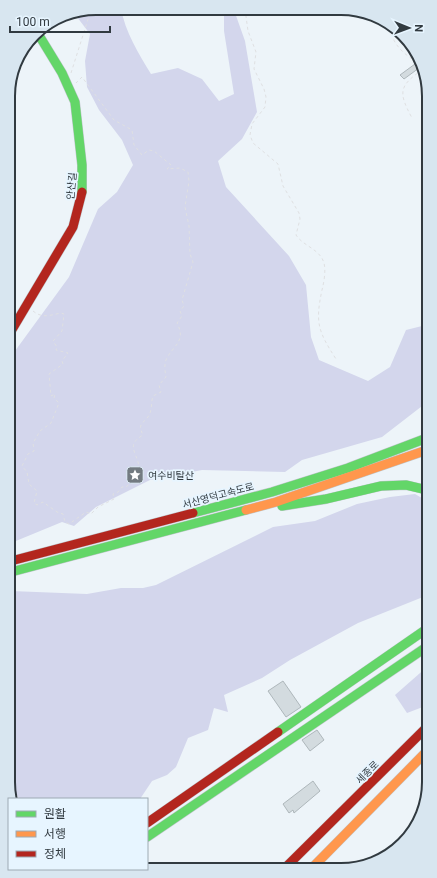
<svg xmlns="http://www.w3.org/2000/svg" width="437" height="878" font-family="Roboto,'Noto Sans KR',sans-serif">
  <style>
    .forest { fill: #d3d6ec }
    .building { fill: #d3dbdf; stroke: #aeb7bb }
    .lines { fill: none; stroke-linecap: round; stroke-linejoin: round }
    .fast-casing { stroke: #bec5ca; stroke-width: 10 }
    .slow-casing { stroke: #bec5ca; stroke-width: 10 }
    .jam-casing { stroke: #bec5ca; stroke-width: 10 }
    .path { stroke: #dfe0e2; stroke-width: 1; stroke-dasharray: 3 3; stroke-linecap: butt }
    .fast { stroke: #63d668; stroke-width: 9 }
    .slow { stroke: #ff974d; stroke-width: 9 }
    .jam { stroke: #b3261e; stroke-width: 9 }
    .labels { text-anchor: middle; stroke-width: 3.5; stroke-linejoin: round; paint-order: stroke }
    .street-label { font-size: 10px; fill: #313a40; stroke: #e7f5ff }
    .poi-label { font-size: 10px; fill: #313a40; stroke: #e7f5ff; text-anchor: start }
    .rim { fill: none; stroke: #313a40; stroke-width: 2 }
  </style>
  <rect width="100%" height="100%" fill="#edf4f9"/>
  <path class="forest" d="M96 8H121C125 32 139 54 151 74L178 68 202 79 219 101 234 94 224 31V12L234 10 245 41 257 112 242 139 218 161 226 187 289 256 306 285 311 337 319 360 368 381 390 367 406 330 426 325V403L382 437 302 460 285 472 202 470 150 480 96 507 74 526 62 522 11 543 10 362 15 351 69 277 98 209 117 192 133 165 122 140 99 110 87 87 85 61 90 34 77 17 66 14Z
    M415 494 427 501 428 595 358 623 290 660 262 678 224 695 228 712 214 708 208 730 188 738 176 767 167 775 152 781 140 799H19L12 784 11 591 87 594 121 588H143L156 585 273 527 315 521 357 504 390 497Z
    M428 666V705L407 713 395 695Z"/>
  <path class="building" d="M415 64 419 68 404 79 400 75Z
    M283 681 301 707 286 717 268 691Z
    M317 730 324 740 310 751 302 740Z
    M313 781 320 791 294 813 293 810 289 813 283 804Z"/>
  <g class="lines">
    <defs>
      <path id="fast" d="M37 32 62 73 75 102 82 165V192
        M282 506 326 499 381 486 406 485 427 490
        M193 513 272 492 348 468 427 438
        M11 572 246 510
        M278 732 428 628
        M147 837 428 646
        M90 869H91"/>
      <path id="slow" d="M246 510 276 502 427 450
        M314 866 429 749"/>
      <path id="jam" d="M10 333 73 227 82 192
        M11 561 193 513
        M147 823 278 732
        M287 866 428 726"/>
    </defs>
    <use href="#fast" class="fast-casing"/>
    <use href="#slow" class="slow-casing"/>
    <use href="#jam" class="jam-casing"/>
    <path class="path" d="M245 9 248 31 256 52 254 69 264 89 266 97 265 107 252 124 250 135 253 143 278 164 283 186 299 213 300 219 296 235C303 246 320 249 324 263 326 271 324 282 322 290 315 323 318 331 336 359
      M396 29 392 36C397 49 408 57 419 63L422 70C399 86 398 92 412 118
      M71 73 90 13 95 8
      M33 311C43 319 50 315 61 313L64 314 62 331 53 341 57 347 56 350 68 353 62 361 63 364 49 374 51 396 55 394 54 398 59 403 51 423 40 431 33 443 34 451 28 454 22 466 27 472 29 484 37 491 34 503 37 505 43 502 57 512 63 514 65 522 69 524 86 512 91 514 98 507 114 499 113 494 118 492 122 487H126L139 476 136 470 139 466C136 451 126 445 143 435 136 421 146 424 150 413 152 408 151 402 153 396L161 392 159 385 166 377C165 372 164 365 166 360 172 346 187 342 177 323L182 316 180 311 184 306 182 300 193 262 190 254 189 226 185 207 189 181 188 172 180 168 167 169 171 165 154 151 149 150 142 155 134 145 132 130 114 120 82 77 76 83
      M429 788V784"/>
    <use href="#fast" class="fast"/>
    <use href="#slow" class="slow"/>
    <use href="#jam" class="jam"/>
  </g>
  <defs>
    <symbol id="sight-square" viewBox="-11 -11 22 22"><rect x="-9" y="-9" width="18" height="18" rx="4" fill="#737b81" stroke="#e7f5ff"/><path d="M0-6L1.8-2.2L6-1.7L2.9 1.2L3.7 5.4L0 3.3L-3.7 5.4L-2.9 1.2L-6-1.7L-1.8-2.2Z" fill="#fff"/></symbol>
  </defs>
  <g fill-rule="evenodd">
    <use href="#sight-square" x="125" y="465" width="20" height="20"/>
  </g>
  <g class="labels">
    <g class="street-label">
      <text transform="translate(71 186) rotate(-85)" y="4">안산길</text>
      <text transform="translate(218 495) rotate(-15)" y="4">서산영덕고속도로</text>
      <text transform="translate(367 772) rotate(-45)" y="4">세종로</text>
    </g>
    <g class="poi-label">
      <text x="148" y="479">여수비탈산</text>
    </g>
  </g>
  <path d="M0 0H437V878H0ZM96 15H341A81 81 0 0 1 422 96V782A81 81 0 0 1 341 863H96A81 81 0 0 1 15 782V96A81 81 0 0 1 96 15Z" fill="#d8e6f0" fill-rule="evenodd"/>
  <path class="rim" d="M96 15H341A81 81 0 0 1 422 96V782A81 81 0 0 1 341 863H96A81 81 0 0 1 15 782V96A81 81 0 0 1 96 15Z"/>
  <rect x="8" y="798" width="140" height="72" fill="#e7f5ff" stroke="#9eaab3"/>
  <rect x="16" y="811" width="20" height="6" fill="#63d668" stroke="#9eaab3"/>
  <text x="44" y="818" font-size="12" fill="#313a40">원활</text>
  <rect x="16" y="831" width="20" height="6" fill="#ff974d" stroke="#9eaab3"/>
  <text x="44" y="838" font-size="12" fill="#313a40">서행</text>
  <rect x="16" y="851" width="20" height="6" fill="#b3261e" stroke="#9eaab3"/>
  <text x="44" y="858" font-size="12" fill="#313a40">정체</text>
  <g transform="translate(409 28) rotate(91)" stroke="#e7f5ff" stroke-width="3" paint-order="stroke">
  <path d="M0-3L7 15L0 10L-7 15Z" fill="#313a40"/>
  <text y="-6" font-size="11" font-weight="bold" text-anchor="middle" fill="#313a40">N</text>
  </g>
  <path d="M10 26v6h100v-6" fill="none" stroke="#313a40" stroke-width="2"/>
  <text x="16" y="26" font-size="12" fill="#313a40" stroke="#e7f5ff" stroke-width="3" paint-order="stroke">100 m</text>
</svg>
